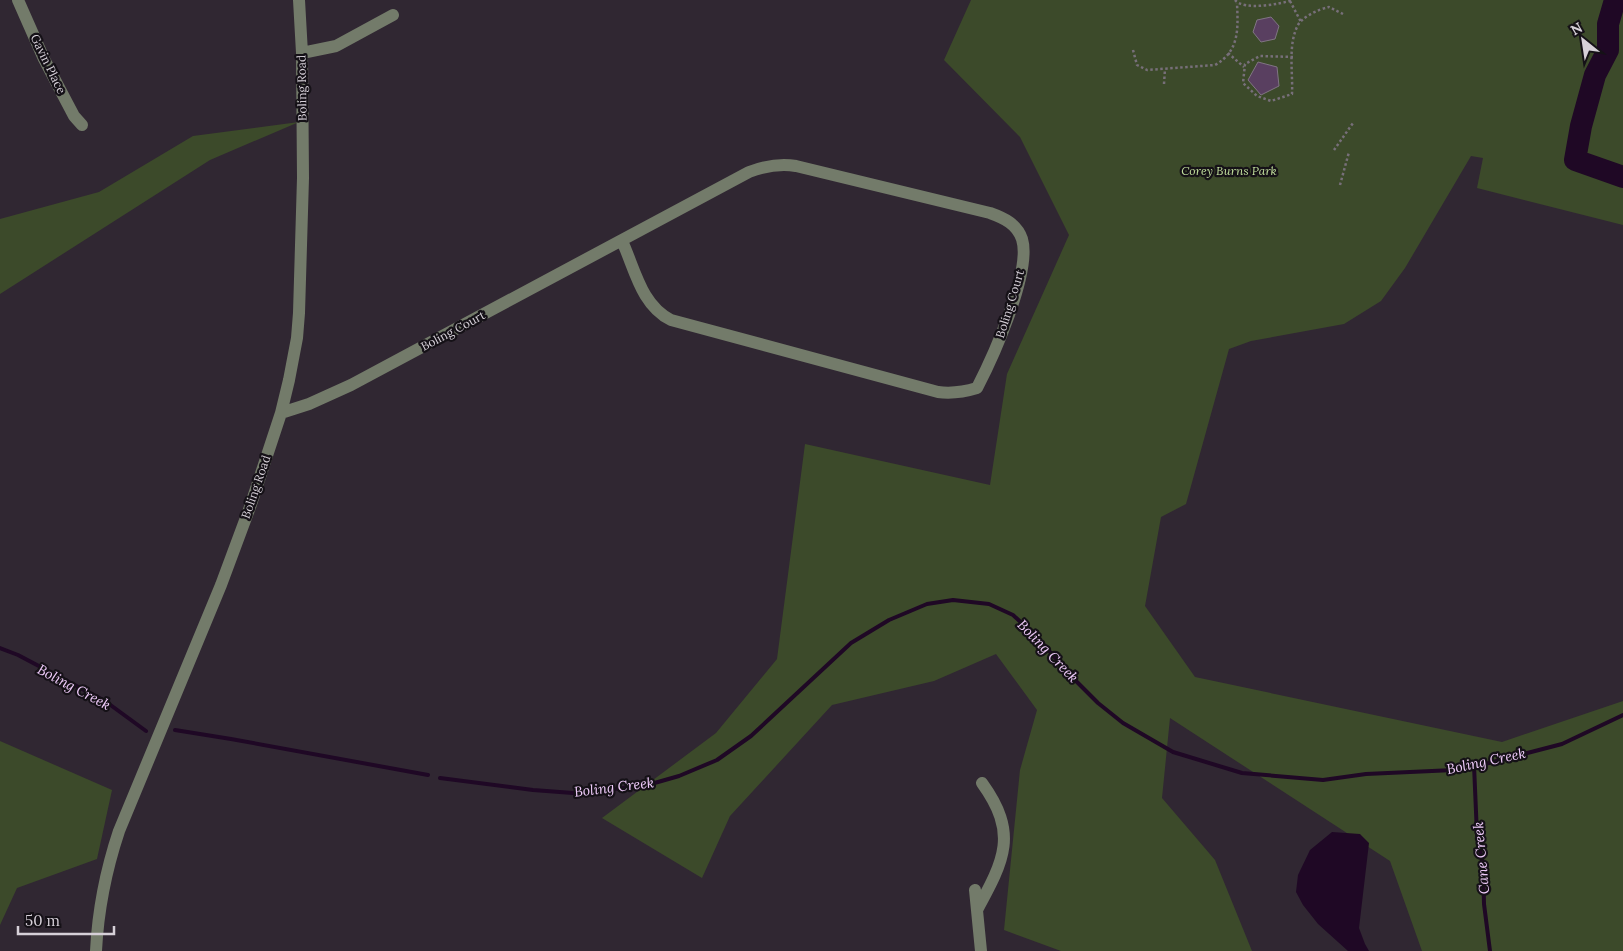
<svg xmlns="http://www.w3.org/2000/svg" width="1623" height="951" font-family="Lora,serif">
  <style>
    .green { fill: #3c4a2a }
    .water { fill: #1f0825 }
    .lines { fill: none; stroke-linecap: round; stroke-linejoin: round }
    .stream { stroke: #1f0825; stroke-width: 4 }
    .river { stroke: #1f0825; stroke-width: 22 }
    .building { fill: #593f60; stroke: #807583 }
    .path { stroke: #776f79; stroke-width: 2.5; stroke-dasharray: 2.5 2.5; stroke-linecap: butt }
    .minor { stroke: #737b6a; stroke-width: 12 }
    .labels { text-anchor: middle; stroke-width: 4.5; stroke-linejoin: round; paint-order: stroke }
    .street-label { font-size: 12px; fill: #d6d0d8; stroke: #151117 }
    .park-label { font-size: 12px; font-style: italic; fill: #c0de9c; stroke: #151117 }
    .water-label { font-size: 14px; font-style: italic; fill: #efcbfa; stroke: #151117 }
  </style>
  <rect width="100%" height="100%" fill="#302732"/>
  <path class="green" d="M971 0H1623V225L1477 188 1483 158 1471 156 1405 268 1381 301 1344 324 1251 341 1229 349 1186 504 1161 517 1145 606 1195 677 1502 742 1623 701V951H1422L1390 861 1170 718 1162 798 1215 860 1252 951H1061L1004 930 1020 770 1037 710 996 654 934 681 832 705 730 816 702 878 602 818 716 733 777 659 805 444 990 485 1007 374 1069 235 1020 137 944 60Z
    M299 122 210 160 0 294V219L99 192 193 136Z
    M0 741 112 790 97 859 17 888 0 925Z"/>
  <path class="water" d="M1332 832 1360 834 1369 843 1359 928 1365 944 1369 951H1348L1318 924 1303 905 1296 892 1298 875 1310 850Z"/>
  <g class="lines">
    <path class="stream" d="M0 648 18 655 105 701 146 731
      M175 730 231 739 428 775
      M1474 765 1477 835 1483 865 1484 904 1490 951
      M440 778 533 790 573 793 644 786 679 776 717 760 751 736 851 643 889 620 927 604 953 600 989 604 1013 615 1039 639 1068 673 1098 703 1123 723 1173 752 1242 773 1323 780 1366 774 1454 770 1489 763 1562 744 1623 715"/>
    <path class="river" d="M1615 0 1608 24V50L1595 75 1581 126 1575 160 1623 177"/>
  </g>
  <path class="building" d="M1271 17 1279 26 1275 39 1261 42 1253 32 1257 20Z
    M1258 62 1277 67 1279 86 1261 95 1248 80Z"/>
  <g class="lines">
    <path class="path" d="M1235 0C1244 11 1280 4 1293 0
      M1290 1 1301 22
      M1133 50 1137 65 1147 70 1215 65C1240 51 1238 28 1237 3
      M1228 53 1244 67
      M1293 57 1260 56 1245 64 1243 83 1257 96 1271 101 1292 94C1293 73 1288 46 1297 27 1301 17 1319 9 1329 7L1343 14
      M1164 84 1165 69
      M1334 150 1353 123
      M1340 185 1349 152"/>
    <path class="minor" d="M18 0 44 59 74 116 82 125
      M302 53 336 46 393 15
      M281 413 309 404 351 385 749 172C765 166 779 163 796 166L990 213C1004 218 1017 224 1022 239 1032 271 993 357 977 388 964 392 953 394 938 392L671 320C641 305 635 269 622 241
      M975 890 981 951
      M977 910C1005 859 1018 833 982 783
      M96 951C98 910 106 870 119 831L221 585 250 507 281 413 289 380 297 338 299 313 303 178 302 53 299 0"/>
  </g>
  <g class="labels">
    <g class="street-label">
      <text transform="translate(48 64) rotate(64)" y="4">Gavin Place</text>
      <text transform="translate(302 88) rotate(-91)" y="4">Boling Road</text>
      <text transform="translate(1010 304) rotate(-73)" y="4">Boling Court</text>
      <text transform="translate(453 331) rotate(-28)" y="4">Boling Court</text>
      <text transform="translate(256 487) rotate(-71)" y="4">Boling Road</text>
    </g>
    <g class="park-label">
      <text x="1229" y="175">Corey Burns Park</text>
    </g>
    <g class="water-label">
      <text transform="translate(1048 651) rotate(46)" y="5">Boling Creek</text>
      <text transform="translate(74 687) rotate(28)" y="5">Boling Creek</text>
      <text transform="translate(1486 761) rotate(-12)" y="5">Boling Creek</text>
      <text transform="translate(614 787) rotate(-7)" y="5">Boling Creek</text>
      <text transform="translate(1481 858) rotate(-95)" y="5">Cane Creek</text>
    </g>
  </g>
  <g transform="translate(1583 40) rotate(330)" stroke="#151117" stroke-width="4" paint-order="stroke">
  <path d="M0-4L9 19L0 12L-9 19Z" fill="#d6d0d8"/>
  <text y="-8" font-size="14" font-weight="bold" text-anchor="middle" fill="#d6d0d8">N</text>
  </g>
  <path d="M18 926v8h96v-8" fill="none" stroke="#d6d0d8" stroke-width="2.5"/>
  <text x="25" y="926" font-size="15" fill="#d6d0d8" stroke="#151117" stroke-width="4" paint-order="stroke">50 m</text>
</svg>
